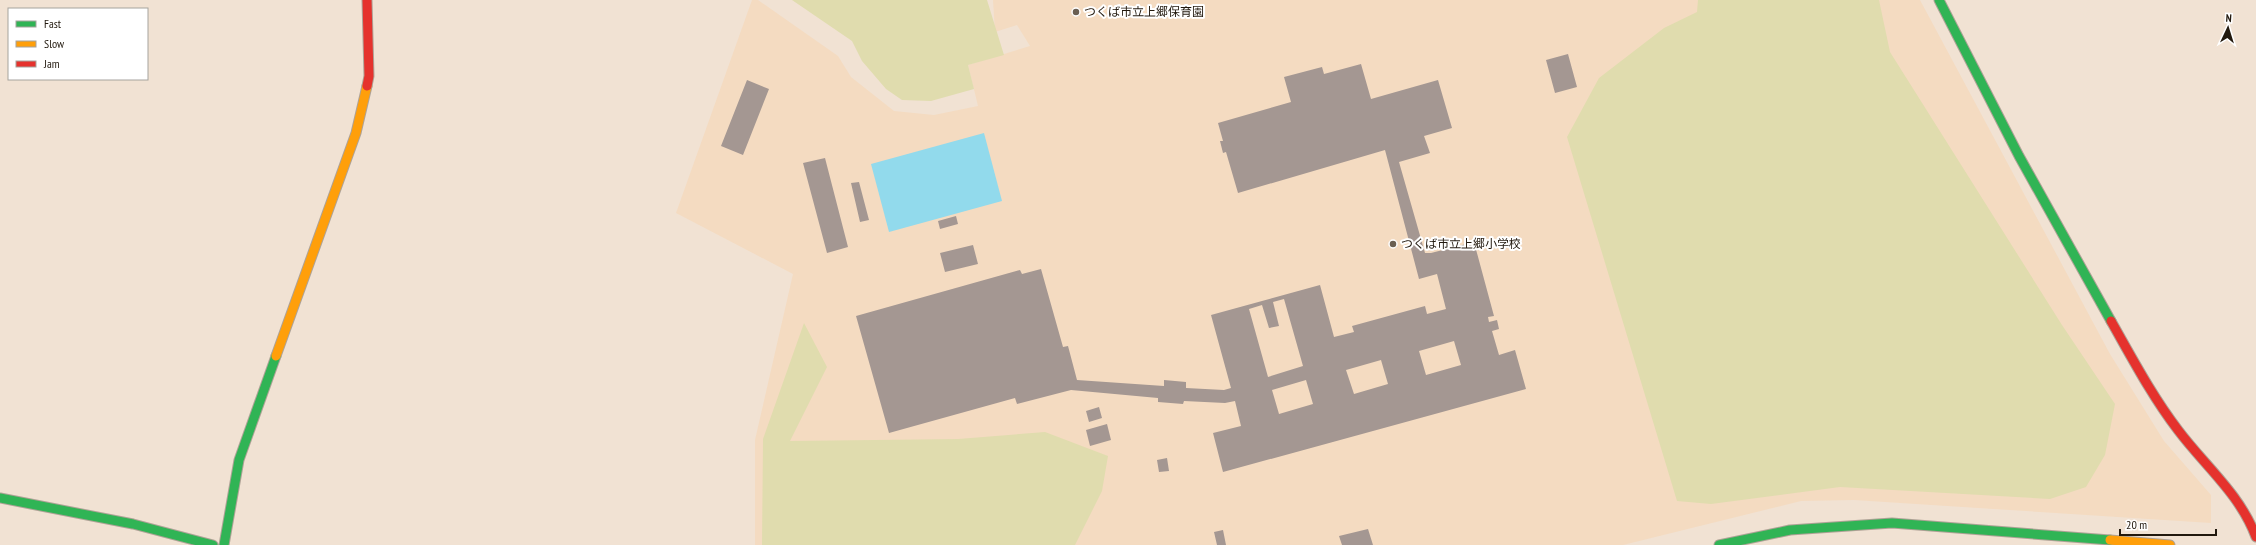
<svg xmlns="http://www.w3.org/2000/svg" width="2256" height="545" font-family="'PT Sans Narrow','Noto Sans JP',sans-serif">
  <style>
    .built { fill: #f4dbc1 }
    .green { fill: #e0dcae }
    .water { fill: #92daec }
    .building { fill: #a49792; fill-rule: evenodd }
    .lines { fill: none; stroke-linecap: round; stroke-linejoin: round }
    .fast-casing { stroke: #aea296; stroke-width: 11 }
    .slow-casing { stroke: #aea296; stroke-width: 11 }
    .jam-casing { stroke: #aea296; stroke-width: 11 }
    .fast { stroke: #30b455; stroke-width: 9 }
    .slow { stroke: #ff9f0a; stroke-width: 9 }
    .jam { stroke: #e5322d; stroke-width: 9 }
    .poi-dot { fill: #6a5f52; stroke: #fff; stroke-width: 1.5 }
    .labels { text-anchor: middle; stroke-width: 4; stroke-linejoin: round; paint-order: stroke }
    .poi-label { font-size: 12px; fill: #21180d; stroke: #fff; text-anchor: start }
  </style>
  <rect width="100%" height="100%" fill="#f1e2d3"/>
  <path class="built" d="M752 0H758L838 56 851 77 894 111 934 115 978 106 968 65 1030 46 1017 25 995 32 993 0H1920L2110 354 2164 441 2211 495V523L1854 500 1801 501 1623 545H755V440L793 274 676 213Z"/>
  <path class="green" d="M792 0H987L1004 55 968 65 974 89 931 101 902 100 886 89 862 61 852 41Z
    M1698 0H1879L1890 52 2062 325 2115 404 2105 455 2086 487 2050 499 1840 487 1711 504 1677 501 1567 137 1599 78 1664 28 1697 12Z
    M804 323 827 367 790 441 958 439 1045 432 1108 456 1102 491 1075 545H762L763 439Z"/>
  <path class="water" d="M984 133 1002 201 889 232 871 164Z"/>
  <path class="building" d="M1568 54 1577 87 1555 93 1546 60Z
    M1361 64 1371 99 1438 80 1452 128 1424 136 1430 153 1399 162 1425 253H1431L1474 242 1494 316 1488 317 1489 322 1497 320 1499 329 1492 331 1499 355 1515 350 1526 389 1223 472 1213 433 1241 426 1235 401 1225 403 1184 401 1183 404 1158 402V398L1071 390 1017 404 1015 398 889 433 856 316 1020 270 1022 274 1041 269 1063 347 1068 346 1077 380 1164 386V380L1186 382V388L1224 390 1231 388 1211 315 1320 285 1334 337 1354 332 1352 326 1425 306 1427 314 1446 309 1437 274 1419 279 1385 150 1238 193 1226 152 1223 153 1220 141H1223L1218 123 1291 102 1284 77 1322 67 1324 74ZM1284 299 1303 366 1268 377 1249 309 1262 305 1269 328 1279 326 1273 302ZM1454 341 1461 365 1426 375 1419 351ZM1381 360 1388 384 1354 394 1346 370ZM1306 380 1313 404 1279 414 1272 390Z
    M747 80 769 89 743 155 721 146Z
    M825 158 848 247 827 253 803 163Z
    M859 182 869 220 860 222 851 183Z
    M956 216 958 224 940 229 938 221Z
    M973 245 978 264 945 272 940 253Z
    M1099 407 1102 418 1089 422 1086 411Z
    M1107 424 1111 440 1090 446 1086 430Z
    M1167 458 1169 471 1159 472 1157 460Z
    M1368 529 1373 545H1342L1339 536Z
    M1223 530 1226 545H1217L1214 532Z"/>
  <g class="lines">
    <defs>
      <path id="fast" d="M1939 0 2019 156 2111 321
        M0 498 133 524 213 545
        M224 545 239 460 276 356
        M1719 545 1790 530 1892 523 2110 540"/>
      <path id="slow" d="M276 356 356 133 367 86
        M2110 540 2170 545"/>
      <path id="jam" d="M367 86 369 76 367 0
        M2111 321C2132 358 2152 396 2178 430 2205 466 2240 494 2256 537"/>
    </defs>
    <use href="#fast" class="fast-casing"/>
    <use href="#slow" class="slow-casing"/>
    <use href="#jam" class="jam-casing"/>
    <use href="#fast" class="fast"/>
    <use href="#slow" class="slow"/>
    <use href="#jam" class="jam"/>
  </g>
  <g class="poi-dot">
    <circle cx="1076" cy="12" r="4"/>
    <circle cx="1393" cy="244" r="4"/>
  </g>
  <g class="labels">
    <g class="poi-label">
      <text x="1084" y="16">つくば市立上郷保育園</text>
      <text x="1401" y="248">つくば市立上郷小学校</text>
    </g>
  </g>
  <rect x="8" y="8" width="140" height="72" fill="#ffffff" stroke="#a6a39e"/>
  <rect x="16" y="21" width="20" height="6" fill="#30b455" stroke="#a6a39e"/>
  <text x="44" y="28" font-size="12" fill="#21180d">Fast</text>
  <rect x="16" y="41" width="20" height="6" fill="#ff9f0a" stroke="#a6a39e"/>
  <text x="44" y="48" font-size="12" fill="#21180d">Slow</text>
  <rect x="16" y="61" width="20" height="6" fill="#e5322d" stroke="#a6a39e"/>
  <text x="44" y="68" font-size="12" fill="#21180d">Jam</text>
  <g transform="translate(2228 28) rotate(4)" stroke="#ffffff" stroke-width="3" paint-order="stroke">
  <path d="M0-3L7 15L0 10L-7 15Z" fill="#21180d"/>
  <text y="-6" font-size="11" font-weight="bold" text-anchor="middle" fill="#21180d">N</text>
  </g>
  <path d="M2120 529v6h96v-6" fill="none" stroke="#21180d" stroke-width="2"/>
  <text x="2126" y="529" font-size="12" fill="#21180d" stroke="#ffffff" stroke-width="3" paint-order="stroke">20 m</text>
</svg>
